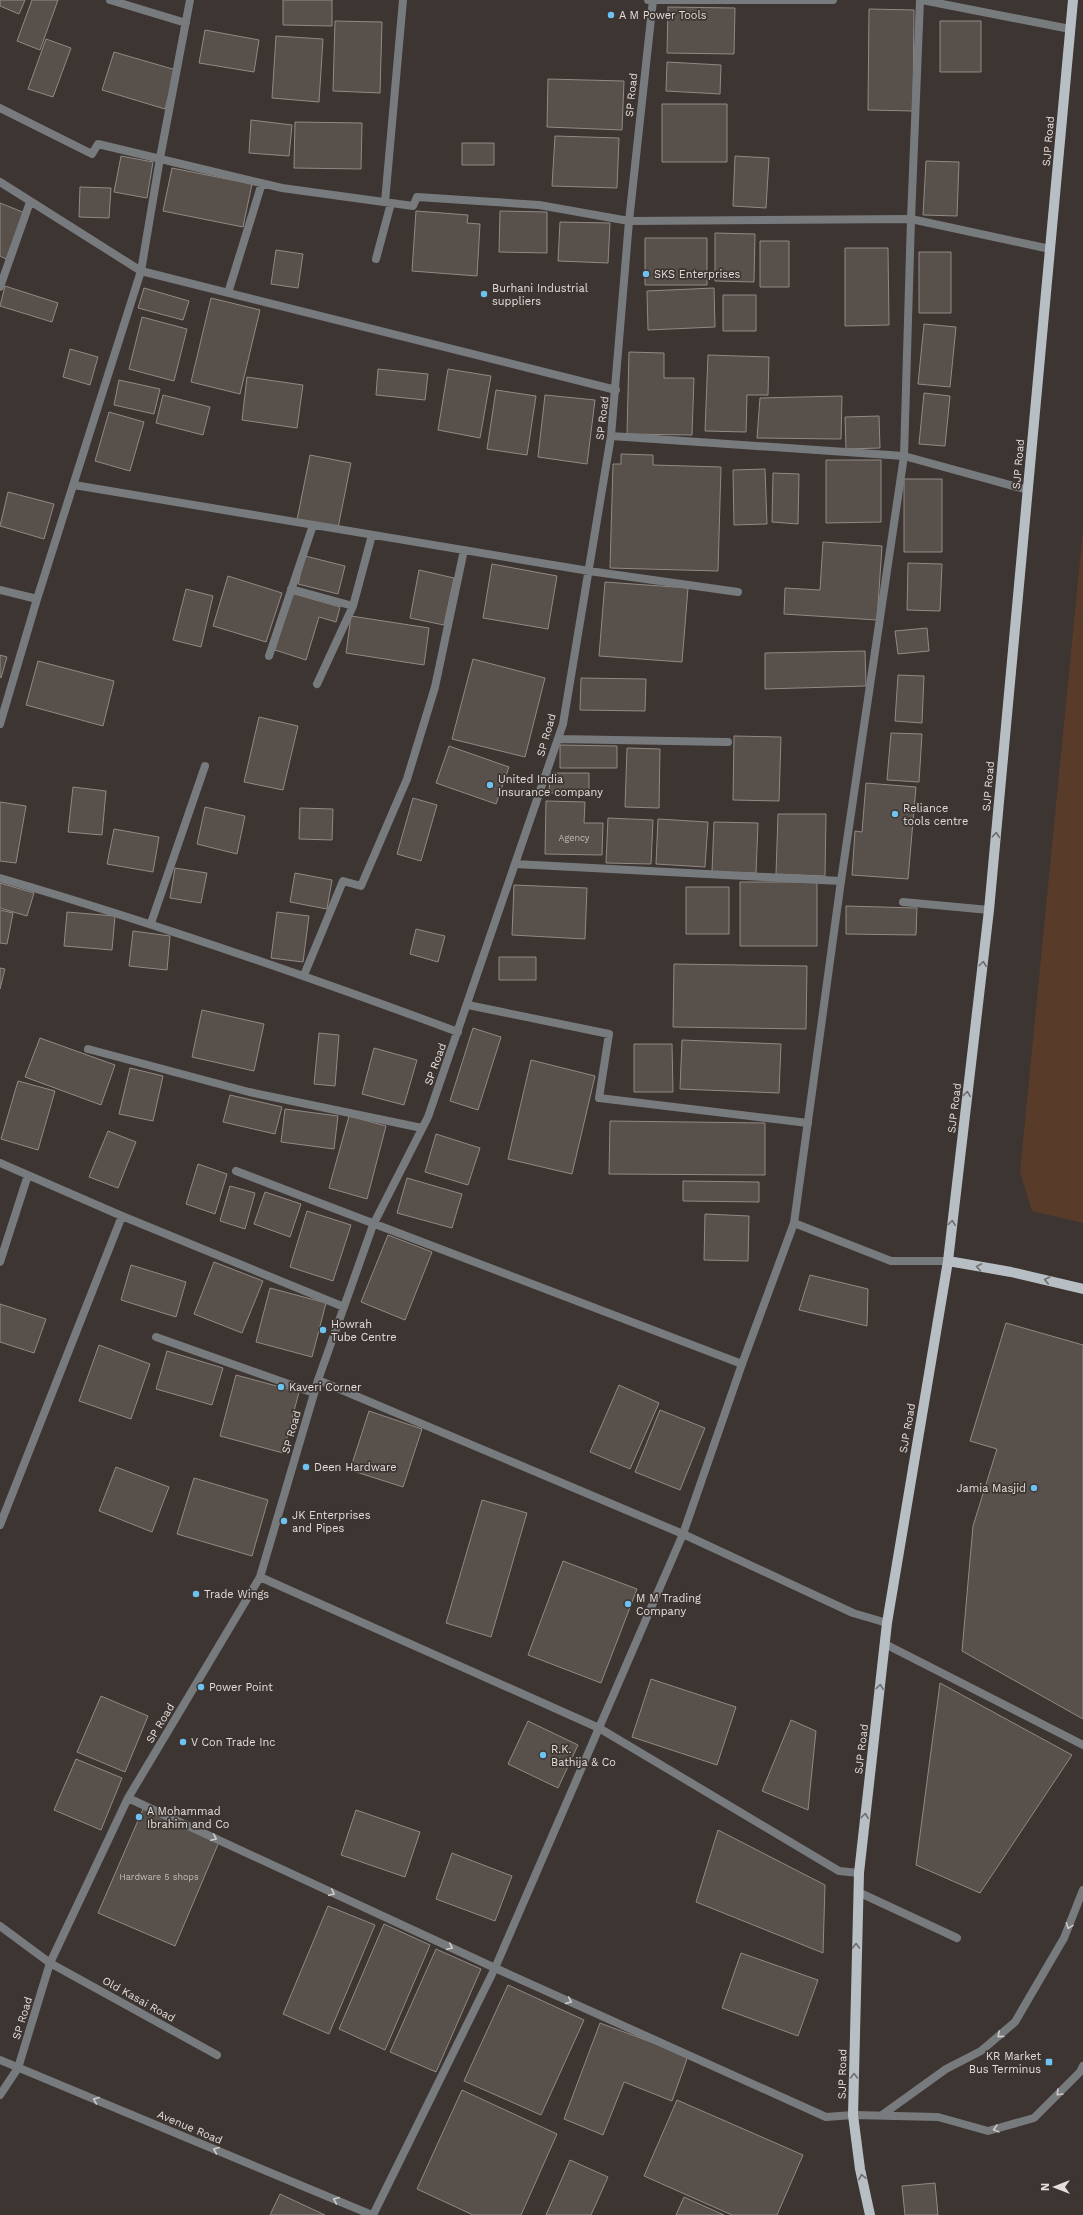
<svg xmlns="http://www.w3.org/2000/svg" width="1083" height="2215" font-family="'Work Sans',sans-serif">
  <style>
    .green { fill: #593b29 }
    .building { fill: #58504b; stroke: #918984 }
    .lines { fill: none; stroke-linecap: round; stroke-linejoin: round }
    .service { stroke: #787b7e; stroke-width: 8 }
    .pedestrian { stroke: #787b7e; stroke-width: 8 }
    .minor { stroke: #787b7e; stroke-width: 8 }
    .tertiary { stroke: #787b7e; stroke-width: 8 }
    .primary { stroke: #b7bfc4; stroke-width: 10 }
    .oneway { stroke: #6e6c6c }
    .oneway2 { stroke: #cecac9 }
    .poi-dot { fill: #6cc3f2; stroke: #3d3531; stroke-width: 1.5 }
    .labels { text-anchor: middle; stroke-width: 3.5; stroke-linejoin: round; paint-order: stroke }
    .number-label { font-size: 9px; fill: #c0bab8 }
    .poi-label { font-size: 11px; fill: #e3dedc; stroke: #3d3531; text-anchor: start }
    .street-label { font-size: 11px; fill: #e3dedc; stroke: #3d3531 }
  </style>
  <rect width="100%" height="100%" fill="#3d3531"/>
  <path class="green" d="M1083 530V1223L1032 1211 1020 1172Z"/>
  <path class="building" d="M0 0H25L19 14 0 6Z
    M32 0H58L40 50 17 41Z
    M283 0H332V26L283 25Z
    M668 7 735 8 734 54 667 53Z
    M869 9 914 10 913 111 868 110Z
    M335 21 382 22 380 93 333 91Z
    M940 21H981V72H940Z
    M205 30 259 40 254 72 199 63Z
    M276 36 323 39 319 102 272 98Z
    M46 39 71 48 53 97 28 89Z
    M114 52 176 70 165 109 102 90Z
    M667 62 721 65 720 94 666 91Z
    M548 79 624 81 622 130 547 127Z
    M662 104H727V162H662Z
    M251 120 292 125 289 156 249 153Z
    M295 122 362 123 361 169 294 168Z
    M555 136 619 138 617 188 552 186Z
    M462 143H494V165H462Z
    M121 156 153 162 147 198 114 192Z
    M735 156 769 158 766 208 733 206Z
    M926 161 959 162 957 216 923 215Z
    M172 168 252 184 243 227 163 211Z
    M80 187 111 188 109 218 79 217Z
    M0 203 25 213 6 259 0 256Z
    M416 211 468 215 467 223 480 224 477 276 412 271Z
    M500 211 547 212V253L499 252Z
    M560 222 610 223 608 263 558 261Z
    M715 233 755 234 754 282 715 281Z
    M645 238H707V285H645Z
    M760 241H789V287H760Z
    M845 248H888L889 325 845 326Z
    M276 250 303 254 298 288 271 284Z
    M919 252H951V313H919Z
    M5 286 58 303 52 322 0 306Z
    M144 288 189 301 183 320 138 308Z
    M714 288 715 327 648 330 647 291Z
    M723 295H756V331H723Z
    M211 298 260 310 240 394 191 382Z
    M142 317 187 329 174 381 129 369Z
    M924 324 956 327 950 387 918 384Z
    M70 349 98 357 90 385 63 377Z
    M629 352 664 353V378H694L692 435 627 434Z
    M708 355 769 357 768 395H747L746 432 705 431Z
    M378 369 428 374 425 400 376 395Z
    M448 369 491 376 480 438 438 430Z
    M247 377 303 385 297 428 242 420Z
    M119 380 160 389 154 414 114 405Z
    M496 390 536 396 527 455 487 449Z
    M924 393 950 396 945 446 919 444Z
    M163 395 210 407 203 435 156 423Z
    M545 395 595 400 587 464 538 457Z
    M842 396 841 439 757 438 760 398Z
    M109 412 144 422 130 471 95 461Z
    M879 416 880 448 846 449 845 417Z
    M621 454 653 455V465L721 467 718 571 610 568 613 464H621Z
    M310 455 351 463 338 528 297 520Z
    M826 460H881V522L826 523Z
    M765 469 767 524 734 525 733 470Z
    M773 473 799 474 798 524 772 522Z
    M904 479H942V552H904Z
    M8 492 54 504 44 539 0 526Z
    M823 542 882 546 877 620 784 614 785 588 820 590Z
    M305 556 345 566 338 594 298 584Z
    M908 563 942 564 940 611 907 610Z
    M492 564 557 576 548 629 483 618Z
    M419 570 454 578 444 625 410 618Z
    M228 576 282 593 266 642 213 626Z
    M605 582 688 588 682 662 599 656Z
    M186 589 213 596 201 647 173 640Z
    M291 593 340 607 336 622 319 617 306 660 275 650Z
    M351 616 429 628 424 665 346 653Z
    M927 628 929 651 898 654 895 631Z
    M865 651 866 686 765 689V653Z
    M0 655 7 657 1 678 0 677Z
    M473 659 545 678 525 757 452 739Z
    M38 661 114 681 103 726 26 705Z
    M898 675 924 676 922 723 895 721Z
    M581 678 646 679 645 711 580 710Z
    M259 717 298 726 283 790 244 782Z
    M891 733 922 734 919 782 887 780Z
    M734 736 781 737 779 801 733 800Z
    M560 745 617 746V768H560Z
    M449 746 509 767 496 804 436 783Z
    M627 748 660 749 659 808 625 807Z
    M550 773H589V793H549Z
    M866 783 916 787 908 879 852 875 855 831 862 832Z
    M73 787 106 791 102 835 68 832Z
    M413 798 437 805 421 861 397 854Z
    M546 801 585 802 584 823H603L602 855 545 854Z
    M0 802 26 806 16 863 0 861Z
    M205 807 245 816 237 854 197 844Z
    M300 808 333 809 332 840 299 839Z
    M778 814H826L825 876 776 874Z
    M608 818 653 820 651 864 606 863Z
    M658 819 708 822 705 867 656 864Z
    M714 822 758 823 756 873 712 872Z
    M114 829 159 837 153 872 107 864Z
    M175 868 207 873 201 903 170 898Z
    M295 873 332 880 327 909 290 902Z
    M740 882H817V946H740Z
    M0 883 34 893 27 916 0 908Z
    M514 885 587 888 585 939 512 935Z
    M686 887H729V934H686Z
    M846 906 917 908 916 935 846 934Z
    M0 910 13 913 7 944 0 943Z
    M67 912 115 916 112 950 64 946Z
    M277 912 309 916 303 962 271 958Z
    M416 929 445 936 438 962 410 954Z
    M133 931 170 936 167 970 129 966Z
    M499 957H536V980H499Z
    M674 964 807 966 806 1029 673 1027Z
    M0 968 5 969 0 989Z
    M202 1010 264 1024 254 1071 192 1057Z
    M473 1028 501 1037 478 1110 450 1101Z
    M319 1033 339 1035 335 1086 314 1084Z
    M40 1038 115 1065 101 1105 25 1077Z
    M682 1040 781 1044 779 1093 680 1089Z
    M634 1044H672L673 1092H634Z
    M374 1048 417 1060 404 1105 362 1094Z
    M531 1060 595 1076 572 1174 508 1159Z
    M130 1068 163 1076 153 1121 119 1114Z
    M18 1081 55 1091 38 1150 1 1139Z
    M230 1095 282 1107 275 1134 223 1122Z
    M285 1109 338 1116 334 1149 281 1142Z
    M349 1116 386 1126 367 1199 329 1188Z
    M610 1121 765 1123V1175L609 1174Z
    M108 1131 136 1142 118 1188 89 1177Z
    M436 1134 480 1148 468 1185 425 1172Z
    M198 1164 227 1174 215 1214 186 1204Z
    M407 1178 462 1194 452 1228 397 1213Z
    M683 1181 759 1182V1202L683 1201Z
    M230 1186 255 1193 245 1229 220 1221Z
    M265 1192 301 1204 290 1237 254 1224Z
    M307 1211 351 1225 333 1281 290 1267Z
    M705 1214 749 1216 748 1261 704 1260Z
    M388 1235 432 1252 405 1320 361 1302Z
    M214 1262 263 1281 242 1333 194 1314Z
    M131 1265 186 1282 176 1317 121 1300Z
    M810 1275 868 1289 867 1326 799 1310Z
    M270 1288 326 1303 312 1357 256 1342Z
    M0 1304 46 1319 34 1353 0 1342Z
    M1006 1323 1083 1345V1719L962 1651 973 1526 997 1449 970 1441Z
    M99 1345 150 1364 131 1419 79 1401Z
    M167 1351 223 1368 212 1405 156 1389Z
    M236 1375 299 1392 283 1453 220 1436Z
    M619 1385 659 1403 630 1469 590 1452Z
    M660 1410 705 1428 680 1490 635 1472Z
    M369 1411 422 1429 403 1487 350 1470Z
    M116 1467 169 1487 152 1532 99 1511Z
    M194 1478 268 1500 252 1556 177 1534Z
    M482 1500 527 1513 491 1637 446 1623Z
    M563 1561 637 1589 601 1683 528 1655Z
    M651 1679 736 1707 717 1765 632 1737Z
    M940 1683 1072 1755 980 1893 916 1865Z
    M101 1696 148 1716 125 1772 77 1752Z
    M791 1720 816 1731 808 1810 762 1791Z
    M528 1721 578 1745 558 1788 508 1764Z
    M76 1759 122 1778 101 1830 54 1810Z
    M143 1809 219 1842 175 1946 98 1913Z
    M356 1810 420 1832 405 1877 341 1855Z
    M718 1830 825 1885 823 1953 696 1902Z
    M452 1853 512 1876 495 1921 436 1899Z
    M328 1906 375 1925 329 2034 283 2014Z
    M384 1924 430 1945 385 2050 339 2029Z
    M436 1949 481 1969 436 2072 390 2052Z
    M741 1953 818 1980 798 2036 722 2008Z
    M508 1985 584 2020 541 2115 464 2081Z
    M600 2023 688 2056 672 2101 624 2082 603 2135 564 2119Z
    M462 2090 557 2134 521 2215H473L417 2189Z
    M677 2100 803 2155 777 2215H732L644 2176Z
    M570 2160 608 2177 591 2215H546Z
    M935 2183 938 2215H905L902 2186Z
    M280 2194 325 2215H270Z
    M684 2197 724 2215H676Z"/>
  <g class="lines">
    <path class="service" d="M853 2115 938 2117 988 2131 1034 2118 1080 2072 1083 2066
      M882 2115 946 2069 981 2051 1015 2022 1064 1938 1083 1890"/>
    <path class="pedestrian" d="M373 2215 495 1968 683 1534 742 1364 794 1223 841 881 904 456 911 219 920 0"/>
    <path class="minor" d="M110 0 186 23
      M648 0H833
      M922 0 1070 29
      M0 108 92 154 98 144 282 188 413 206 417 197 539 205 629 221 911 219 1050 249
      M0 182 141 271 616 390
      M385 202 403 0
      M376 259 391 203
      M0 287 30 202
      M228 293 262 183
      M611 436 904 456 1028 490
      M74 485 589 571 738 592
      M291 589 353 606
      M0 590 37 599
      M269 656 313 525
      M317 684 353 606 372 535
      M0 724 37 599 141 271 160 158 190 0
      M558 739 728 742
      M515 864 841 881
      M0 878C155 923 307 976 458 1032
      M903 902 989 910
      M151 923 205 766
      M304 975 343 881 361 886 407 779 435 687 464 550
      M468 1005 609 1034 599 1098 808 1123
      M88 1049 249 1092 422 1128
      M0 1163 122 1216 344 1307
      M236 1171 742 1364
      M794 1223 891 1261H948
      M0 1262 28 1175
      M156 1337 314 1393
      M318 1380 683 1534 853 1613 887 1623
      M0 1525 122 1216
      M260 1577 599 1728 839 1871 859 1873
      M885 1644 1083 1745
      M128 1798 495 1968 826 2117 853 2115
      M858 1892 957 1938
      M0 1926 50 1963 217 2055
      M0 2095 18 2068 50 1963 128 1798 260 1577 318 1380 373 1225 428 1117 563 724 611 436 629 221 653 0"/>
    <path class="tertiary" d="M0 2060 372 2215"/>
    <path class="primary" d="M948 1261 1011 1272 1083 1289
      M870 2215 860 2169 853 2115 859 1873 887 1623 948 1261 989 910 1073 0"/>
  </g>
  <defs><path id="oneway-chevron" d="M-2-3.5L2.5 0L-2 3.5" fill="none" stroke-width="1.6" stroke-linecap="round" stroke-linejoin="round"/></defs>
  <g class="oneway">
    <use href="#oneway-chevron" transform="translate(996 835) rotate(-85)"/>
    <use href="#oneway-chevron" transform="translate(983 964) rotate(-83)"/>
    <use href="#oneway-chevron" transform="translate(967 1094) rotate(-83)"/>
    <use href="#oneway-chevron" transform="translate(952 1223) rotate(-83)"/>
    <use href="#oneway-chevron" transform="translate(979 1267) rotate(-170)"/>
    <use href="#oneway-chevron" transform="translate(1047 1280) rotate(-167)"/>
    <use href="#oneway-chevron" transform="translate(880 1687) rotate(-83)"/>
    <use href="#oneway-chevron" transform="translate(865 1816) rotate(-83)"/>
    <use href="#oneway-chevron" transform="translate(856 1946) rotate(-89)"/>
    <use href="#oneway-chevron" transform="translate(854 2076) rotate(-89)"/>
    <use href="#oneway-chevron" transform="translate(862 2177) rotate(-102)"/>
  </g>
  <g class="oneway2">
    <use href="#oneway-chevron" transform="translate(214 1838) rotate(25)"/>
    <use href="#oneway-chevron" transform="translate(332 1893) rotate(25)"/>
    <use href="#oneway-chevron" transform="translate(1069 1926) rotate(111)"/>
    <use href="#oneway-chevron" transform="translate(450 1947) rotate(25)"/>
    <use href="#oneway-chevron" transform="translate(569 2001) rotate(24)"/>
    <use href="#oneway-chevron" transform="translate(1000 2035) rotate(139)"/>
    <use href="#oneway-chevron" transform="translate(1059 2093) rotate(135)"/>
    <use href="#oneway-chevron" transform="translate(96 2100) rotate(-157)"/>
    <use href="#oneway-chevron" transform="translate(996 2129) rotate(165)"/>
    <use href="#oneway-chevron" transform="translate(216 2150) rotate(-157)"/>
    <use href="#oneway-chevron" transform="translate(336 2200) rotate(-157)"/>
  </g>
  <g class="poi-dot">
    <circle cx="611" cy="15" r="4"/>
    <circle cx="646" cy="274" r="4"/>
    <circle cx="484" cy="294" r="4"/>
    <circle cx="490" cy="785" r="4"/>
    <circle cx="895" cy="814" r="4"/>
    <circle cx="323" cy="1330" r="4"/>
    <circle cx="281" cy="1387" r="4"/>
    <circle cx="306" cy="1467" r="4"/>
    <circle cx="1034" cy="1488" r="4"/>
    <circle cx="284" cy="1521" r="4"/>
    <circle cx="196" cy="1594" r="4"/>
    <circle cx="628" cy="1604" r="4"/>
    <circle cx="201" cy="1687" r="4"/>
    <circle cx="183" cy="1742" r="4"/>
    <circle cx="543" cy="1755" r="4"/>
    <circle cx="139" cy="1817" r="4"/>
    <rect x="1045" y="2058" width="8" height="8" rx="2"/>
  </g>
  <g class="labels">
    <g class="number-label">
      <text x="574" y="841">Agency</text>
      <text x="159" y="1880">Hardware 5 shops</text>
    </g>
    <g class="poi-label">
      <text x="619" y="19">A M Power Tools</text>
      <text x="654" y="278">SKS Enterprises</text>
      <text x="492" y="292">Burhani Industrial<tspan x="492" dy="13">suppliers</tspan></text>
      <text x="498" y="783">United India<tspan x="498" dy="13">Insurance company</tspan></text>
      <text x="903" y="812">Reliance<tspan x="903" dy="13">tools centre</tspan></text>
      <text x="331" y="1328">Howrah<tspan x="331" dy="13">Tube Centre</tspan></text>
      <text x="289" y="1391">Kaveri Corner</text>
      <text x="314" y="1471">Deen Hardware</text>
      <text x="1026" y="1492" text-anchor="end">Jamia Masjid</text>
      <text x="292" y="1519">JK Enterprises<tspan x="292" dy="13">and Pipes</tspan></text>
      <text x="204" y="1598">Trade Wings</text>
      <text x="636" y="1602">M M Trading<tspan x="636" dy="13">Company</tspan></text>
      <text x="209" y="1691">Power Point</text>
      <text x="191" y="1746">V Con Trade Inc</text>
      <text x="551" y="1753">R.K.<tspan x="551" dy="13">Bathija &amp; Co</tspan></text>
      <text x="147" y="1815">A Mohammad<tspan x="147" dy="13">Ibrahim and Co</tspan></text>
      <text x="1041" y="2060" text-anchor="end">KR Market<tspan x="1041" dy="13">Bus Terminus</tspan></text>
    </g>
    <g class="street-label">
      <text transform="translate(631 95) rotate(-84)" y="4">SP Road</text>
      <text transform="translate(1048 141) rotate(-85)" y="4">SJP Road</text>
      <text transform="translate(602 418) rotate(-83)" y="4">SP Road</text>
      <text transform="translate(1018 464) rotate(-85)" y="4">SJP Road</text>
      <text transform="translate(546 735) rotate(-74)" y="4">SP Road</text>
      <text transform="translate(988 786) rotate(-85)" y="4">SJP Road</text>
      <text transform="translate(435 1064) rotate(-70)" y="4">SP Road</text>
      <text transform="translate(954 1108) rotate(-83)" y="4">SJP Road</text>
      <text transform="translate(907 1428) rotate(-80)" y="4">SJP Road</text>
      <text transform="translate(291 1432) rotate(-74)" y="4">SP Road</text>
      <text transform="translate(160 1723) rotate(-59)" y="4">SP Road</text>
      <text transform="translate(861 1749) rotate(-83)" y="4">SJP Road</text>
      <text transform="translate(139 1999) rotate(29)" y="4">Old Kasai Road</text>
      <text transform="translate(22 2018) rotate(-73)" y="4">SP Road</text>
      <text transform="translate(842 2074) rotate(-89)" y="4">SJP Road</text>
      <text transform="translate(190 2127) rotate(23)" y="4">Avenue Road</text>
    </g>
  </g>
  <g transform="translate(1055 2187) rotate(270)" stroke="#3d3531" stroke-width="3" paint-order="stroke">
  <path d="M0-3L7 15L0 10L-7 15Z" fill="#e3dedc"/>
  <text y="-6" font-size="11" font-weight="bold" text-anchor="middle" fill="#e3dedc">N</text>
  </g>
</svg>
